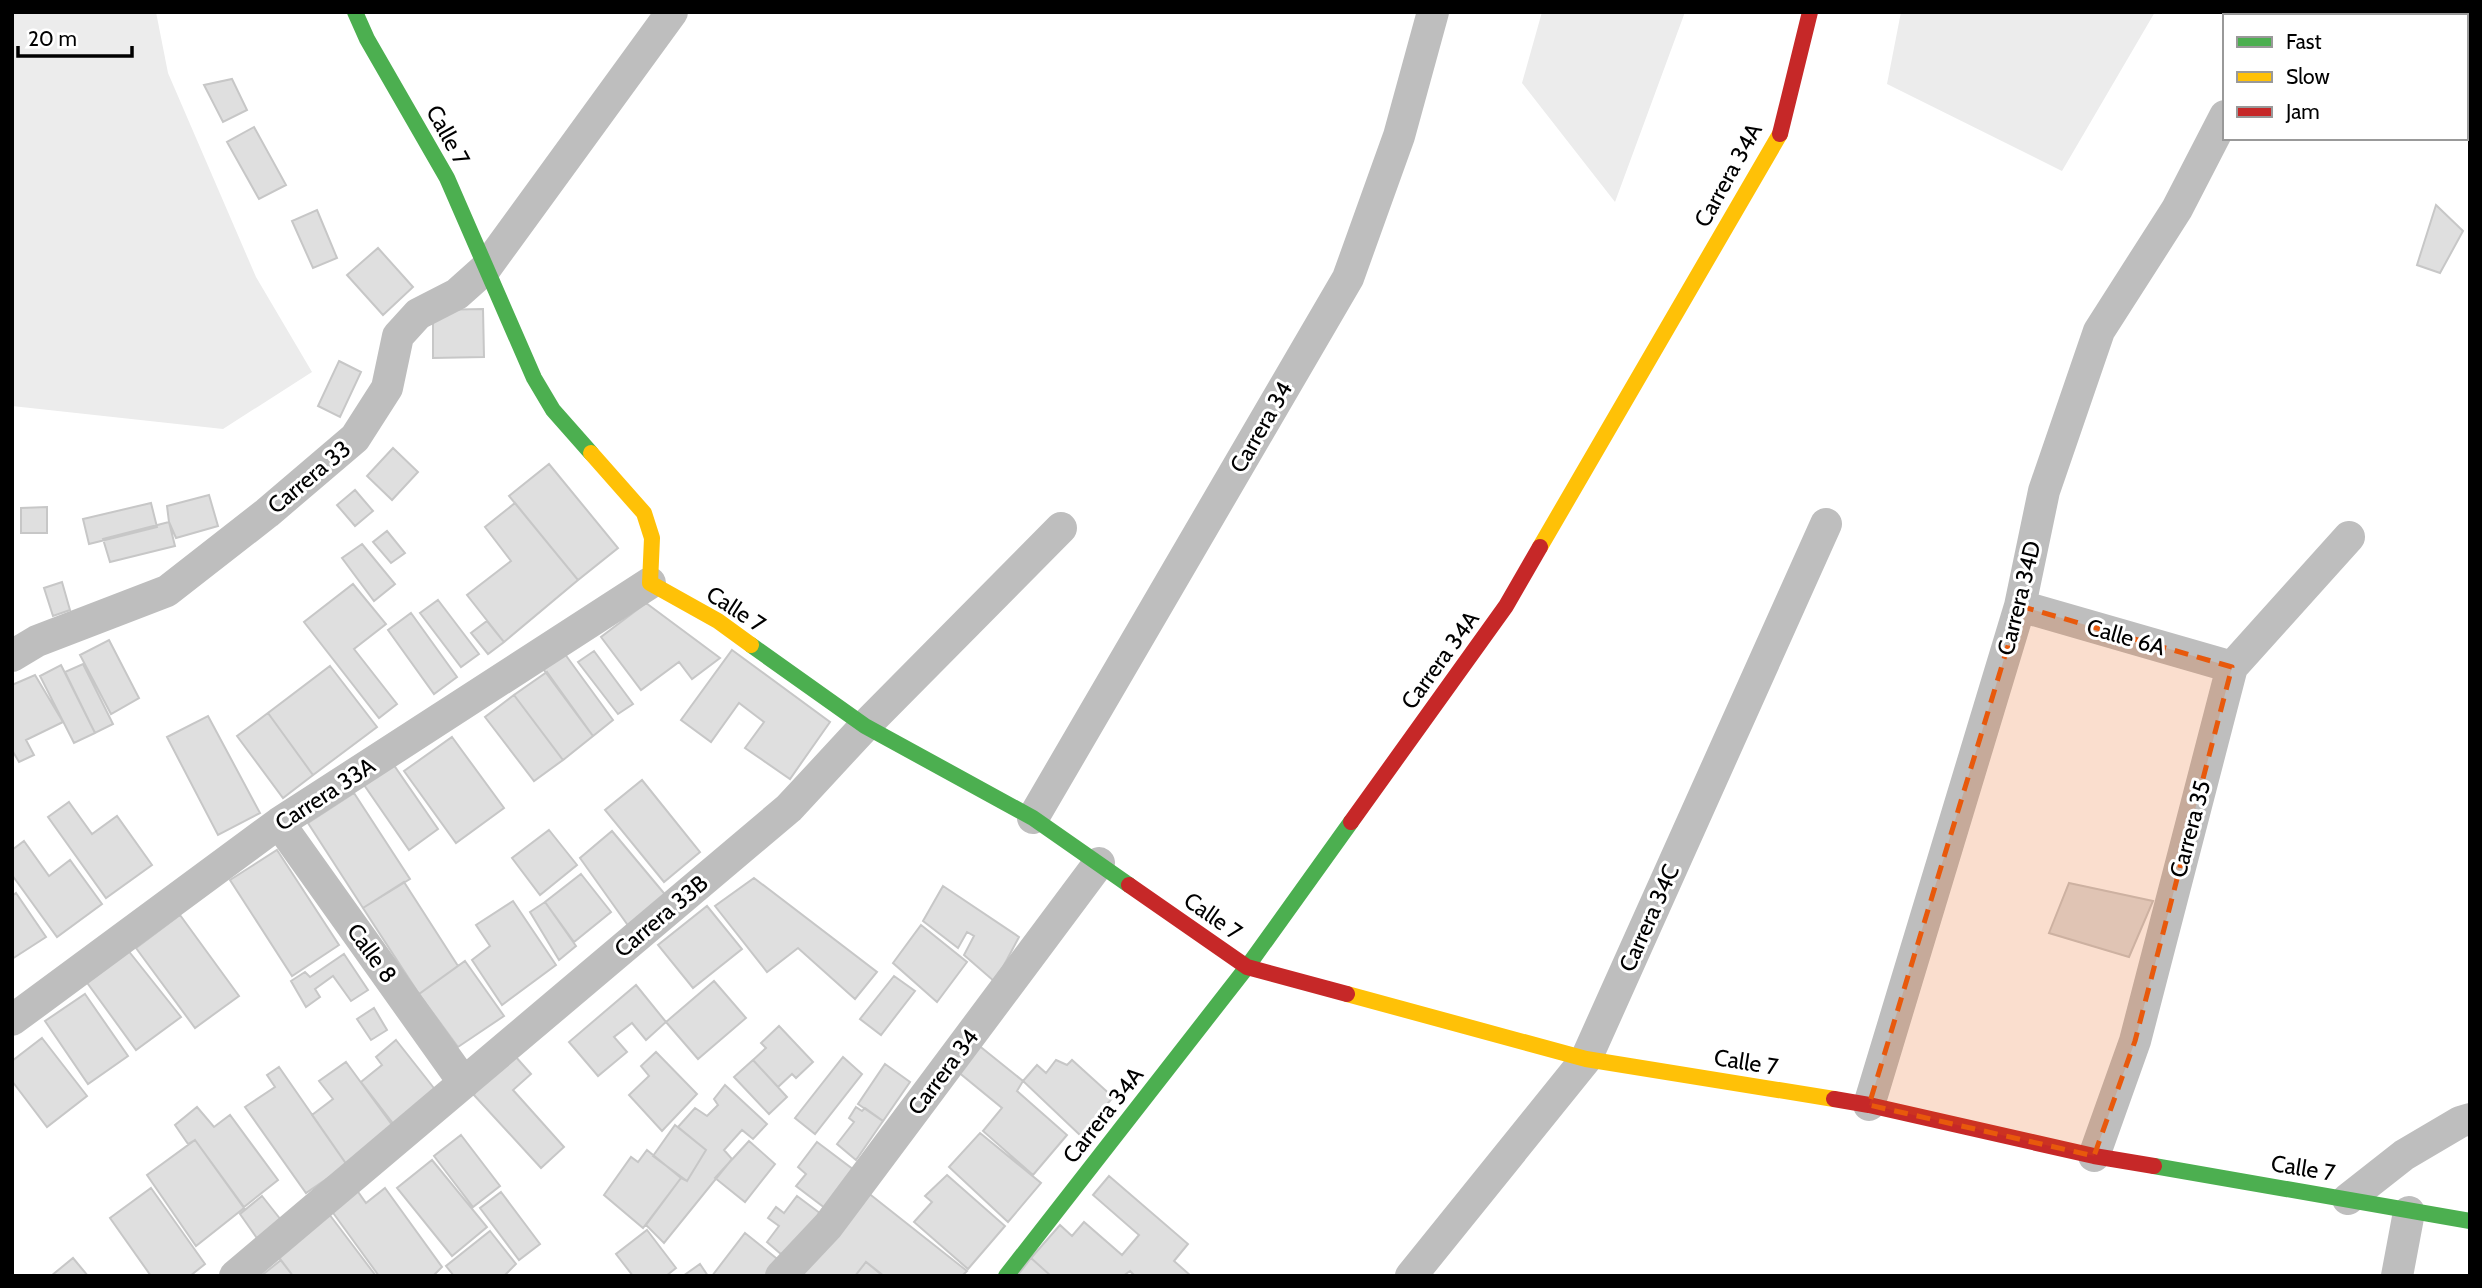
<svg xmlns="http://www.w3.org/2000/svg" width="2482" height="1288" font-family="Cabin,sans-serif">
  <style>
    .green { fill: #ececec }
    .building { fill: #dfdfdf; stroke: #c7c7c7; stroke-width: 2 }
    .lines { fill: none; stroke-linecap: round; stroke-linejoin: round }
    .street { stroke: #bebebe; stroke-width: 32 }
    .fast { stroke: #4caf50; stroke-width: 16 }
    .slow { stroke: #ffc107; stroke-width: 16 }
    .jam { stroke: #c62828; stroke-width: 16 }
    .marked { fill: #e8590c; fill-opacity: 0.2; stroke: #e8590c; stroke-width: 5; stroke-dasharray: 14 9; stroke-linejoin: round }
    .labels { text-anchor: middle; stroke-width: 6; stroke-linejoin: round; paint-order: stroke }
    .street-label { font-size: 23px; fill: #000; stroke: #fff }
  </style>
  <rect width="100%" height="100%" fill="#fff"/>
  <path class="green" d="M12 12H156L168 73 256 277 312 372 223 429 12 406Z
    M1542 12H1685L1615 202 1522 83Z
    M1901 12H2155L2062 171 1887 84Z
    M2377 12H2470V86L2466 84V16H2382Z"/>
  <path class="building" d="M232 79 247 110 223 122 204 85Z
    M254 127 286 185 259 199 227 142Z
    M2436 205 2463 231 2440 273 2417 265Z
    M317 210 337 258 313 268 292 221Z
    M378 248 413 287 383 315 347 275Z
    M483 309 484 357 433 358V310Z
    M339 361 361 372 340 417 318 406Z
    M393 448 418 472 392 500 367 476Z
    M549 464 618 548 578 580 509 496Z
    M355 490 373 511 355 526 337 505Z
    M209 495 218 526 176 538 169 522 167 506Z
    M151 503 157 527 89 544 83 519Z
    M515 503 578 580 504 642 467 595 511 561 485 527Z
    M47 507V533H21V508Z
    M169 522 175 546 110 562 103 539Z
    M387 531 405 553 391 563 373 542Z
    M362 544 395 584 374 601 342 558Z
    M62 582 70 610 53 616 44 588Z
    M353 584 386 624 354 649 397 704 379 718 304 622Z
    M438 600 479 654 461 667 420 613Z
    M646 603 720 658 692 679 679 662 641 690 601 637Z
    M411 613 457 677 434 694 388 630Z
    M487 621 504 642 488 654 471 633Z
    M109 640 139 698 111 714 80 655Z
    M559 646 613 720 593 736 538 662Z
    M732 650 830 722 790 779 745 748 764 722 739 703 711 742 681 720Z
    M594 651 633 704 618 714 578 662Z
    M83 664 113 724 95 733 65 672Z
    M61 665 95 733 74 743 40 676Z
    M330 666 377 727 313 775 268 713Z
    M547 672 593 736 563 760 514 695Z
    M35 675 63 722 26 740 34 755 19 762 12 750V685Z
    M514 695 563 760 534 781 485 717Z
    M268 713 313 775 283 798 237 736Z
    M208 716 260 813 218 835 167 737Z
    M452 737 504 808 456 843 404 771Z
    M391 761 438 829 409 850 362 782Z
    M642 780 700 852 664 882 605 810Z
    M354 793 410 879 363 908 308 823Z
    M69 802 92 834 117 816 152 865 106 898 48 817Z
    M549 830 577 865 540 895 512 858Z
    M612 831 668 898 632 931 580 858Z
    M24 841 49 876 70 860 102 904 57 937 12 875V850Z
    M277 850 339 945 292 976 230 880Z
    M581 874 611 912 574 942 545 902Z
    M754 878 877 972 855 999 798 948 767 972 715 906Z
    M404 882 458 966 419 994 363 908Z
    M2069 883 2153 901 2129 957 2049 933Z
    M943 886 1019 937 995 982 964 955 974 936 967 932 958 948 923 921Z
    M16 893 46 937 12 959V896Z
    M513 901 556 965 502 1005 472 960 490 946 476 925Z
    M545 902 576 946 559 960 530 912Z
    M707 906 742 949 693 988 658 945Z
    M180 915 239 996 195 1028 136 948Z
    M921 925 967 962 937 1002 893 963Z
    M123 944 181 1017 136 1050 80 973Z
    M344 954 368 990 351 1001 333 976 315 989 320 997 306 1007 291 981 305 972 310 977Z
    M465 961 504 1016 458 1047 419 994Z
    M894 976 915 991 881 1035 860 1019Z
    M714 981 746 1018 698 1059 666 1022Z
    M636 985 666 1022 646 1040 632 1023 614 1037 627 1052 598 1076 569 1042Z
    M85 994 128 1056 88 1084 45 1021Z
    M374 1008 387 1030 371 1040 357 1019Z
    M779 1026 813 1062 796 1078 792 1074 778 1087 753 1060 766 1048 761 1043Z
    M42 1038 87 1096 47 1127 12 1081V1061Z
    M396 1040 437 1092 395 1126 361 1082 382 1065 376 1057Z
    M977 1044 1023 1081 1017 1091 1067 1135 1033 1175 983 1131 1002 1108 957 1071Z
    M656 1052 697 1094 662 1131 629 1095 649 1076 641 1066Z
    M515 1056 531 1074 513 1090 564 1147 541 1168 473 1094Z
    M843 1057 862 1074 815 1134 795 1118Z
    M753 1060 787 1097 769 1114 734 1077Z
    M1056 1060 1067 1065 1072 1060 1113 1097 1081 1136 1023 1081 1037 1065 1046 1073Z
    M346 1062 395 1129 347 1165 312 1115 333 1099 319 1081Z
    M885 1064 910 1082 883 1121 858 1104Z
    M279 1067 347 1165 306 1193 245 1107 275 1087 267 1075Z
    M725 1085 767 1124 753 1139 742 1130 724 1150 732 1159 664 1243 646 1225 681 1178 687 1181 706 1150 678 1127 695 1108 707 1116 718 1105 714 1099Z
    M197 1107 214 1127 230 1115 278 1180 244 1207 195 1140 188 1144 175 1125Z
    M856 1107 862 1111 865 1108 883 1121 856 1160 837 1144 854 1122 849 1118Z
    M675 1125 706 1150 687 1181 653 1156Z
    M980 1133 1041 1183 1008 1222 949 1167Z
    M461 1135 500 1186 473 1207 434 1156Z
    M195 1140 244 1208 196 1246 147 1175Z
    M749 1141 775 1164 745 1202 715 1178Z
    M817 1142 854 1170 825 1208 796 1186 806 1174 798 1167Z
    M647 1150 681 1178 643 1228 604 1195 631 1157 638 1162Z
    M432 1160 487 1227 452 1256 397 1188Z
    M947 1175 1005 1226 968 1269 914 1222 932 1202 925 1196Z
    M1109 1176 1188 1244 1174 1261 1191 1276H1135L1130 1271 1123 1276H1051L1031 1258 1060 1225 1072 1236 1084 1222 1122 1255 1139 1235 1093 1195Z
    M151 1188 205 1264 190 1276H151L110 1218Z
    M385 1188 442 1267 433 1276H379L331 1210 356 1189 366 1203Z
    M501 1192 540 1244 519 1260 480 1208Z
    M867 1192 967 1271 962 1276H884L866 1262 855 1276H801Z
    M262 1196 285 1225 261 1244 240 1214Z
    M797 1196 821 1214 789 1261 767 1242 779 1226 768 1218 776 1207 784 1213Z
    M329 1214 376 1276H293L276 1254Z
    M647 1230 676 1268 666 1276H633L616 1254Z
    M490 1231 516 1264 504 1276H454L446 1266Z
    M745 1233 781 1262 771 1276H712Z
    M73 1258 88 1276H51Z
    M1031 1258 1051 1276H1017Z
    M281 1260 293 1276H261Z
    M866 1262 883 1276H855Z
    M700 1264 708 1276H683Z"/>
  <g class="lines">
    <path class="street" d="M2020 606 2232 667
      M12 656 37 641 167 591 267 513 355 438 387 388 398 336 418 314 457 294 485 269 672 12
      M1033 818 1348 278 1399 136 1433 12
      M279 823 464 1083
      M12 1020 279 823 650 583
      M1869 1105 2020 606 2044 491 2099 331 2177 209 2225 116
      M2094 1156 2135 1041 2232 667 2349 537
      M2348 1199 2404 1155 2460 1122 2470 1119
      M235 1276 789 808 865 726 1061 528
      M781 1276 828 1226 1099 863
      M1411 1276 1586 1059 1826 524
      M2397 1276 2409 1212"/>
    <path class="fast" d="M355 12 367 39 447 178 534 378 553 410 591 453
      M751 645 865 726 1033 818 1129 885
      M2154 1166 2470 1221
      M1006 1276 1247 967 1351 822"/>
    <path class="slow" d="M591 453 644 513 652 538 650 583 718 621 751 645
      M1540 547 1780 134
      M1347 994 1586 1059 1834 1099"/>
    <path class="jam" d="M1780 134 1810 12
      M1351 822 1506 606 1540 547
      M1129 885 1247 967 1347 994
      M1834 1099 1869 1105 2094 1156 2154 1166"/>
  </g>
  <path class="marked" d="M2020 606 2232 667 2135 1041 2094 1156 1869 1105Z"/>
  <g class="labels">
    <g class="street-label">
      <text transform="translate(448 135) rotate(61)" y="8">Calle 7</text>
      <text transform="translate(1728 175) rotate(-61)" y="8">Carrera 34A</text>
      <text transform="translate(1261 427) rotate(-60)" y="8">Carrera 34</text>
      <text transform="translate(309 477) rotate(-40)" y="8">Carrera 33</text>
      <text transform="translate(2019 598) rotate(-76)" y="8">Carrera 34D</text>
      <text transform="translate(736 609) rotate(33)" y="8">Calle 7</text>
      <text transform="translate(2126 637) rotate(16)" y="8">Calle 6A</text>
      <text transform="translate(1440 660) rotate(-54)" y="8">Carrera 34A</text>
      <text transform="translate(325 794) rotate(-33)" y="8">Carrera 33A</text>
      <text transform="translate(2190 829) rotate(-75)" y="8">Carrera 35</text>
      <text transform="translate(661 916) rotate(-40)" y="8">Carrera 33B</text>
      <text transform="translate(1213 916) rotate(35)" y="8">Calle 7</text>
      <text transform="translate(1649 918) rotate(-66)" y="8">Carrera 34C</text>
      <text transform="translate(372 953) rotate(54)" y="8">Calle 8</text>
      <text transform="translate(1746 1062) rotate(9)" y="8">Calle 7</text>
      <text transform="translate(943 1072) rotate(-53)" y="8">Carrera 34</text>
      <text transform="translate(1103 1115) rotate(-52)" y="8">Carrera 34A</text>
      <text transform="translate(2303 1168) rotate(9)" y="8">Calle 7</text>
    </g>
  </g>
  <rect width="2482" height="1288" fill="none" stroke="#000000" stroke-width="28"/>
  <rect x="2223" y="14" width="245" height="126" fill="#ffffff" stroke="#999999" stroke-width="2"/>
  <rect x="2237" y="37" width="35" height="10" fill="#4caf50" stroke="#999999" stroke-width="2"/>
  <text x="2286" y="49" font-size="21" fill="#000000">Fast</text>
  <rect x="2237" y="72" width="35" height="10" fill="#ffc107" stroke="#999999" stroke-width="2"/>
  <text x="2286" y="84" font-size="21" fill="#000000">Slow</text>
  <rect x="2237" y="107" width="35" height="10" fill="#c62828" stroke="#999999" stroke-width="2"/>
  <text x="2286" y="119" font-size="21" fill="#000000">Jam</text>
  <path d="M18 46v10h114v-10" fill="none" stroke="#000000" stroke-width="3.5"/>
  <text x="28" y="46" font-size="21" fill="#000000" stroke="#ffffff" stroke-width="5" paint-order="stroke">20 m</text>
</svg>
